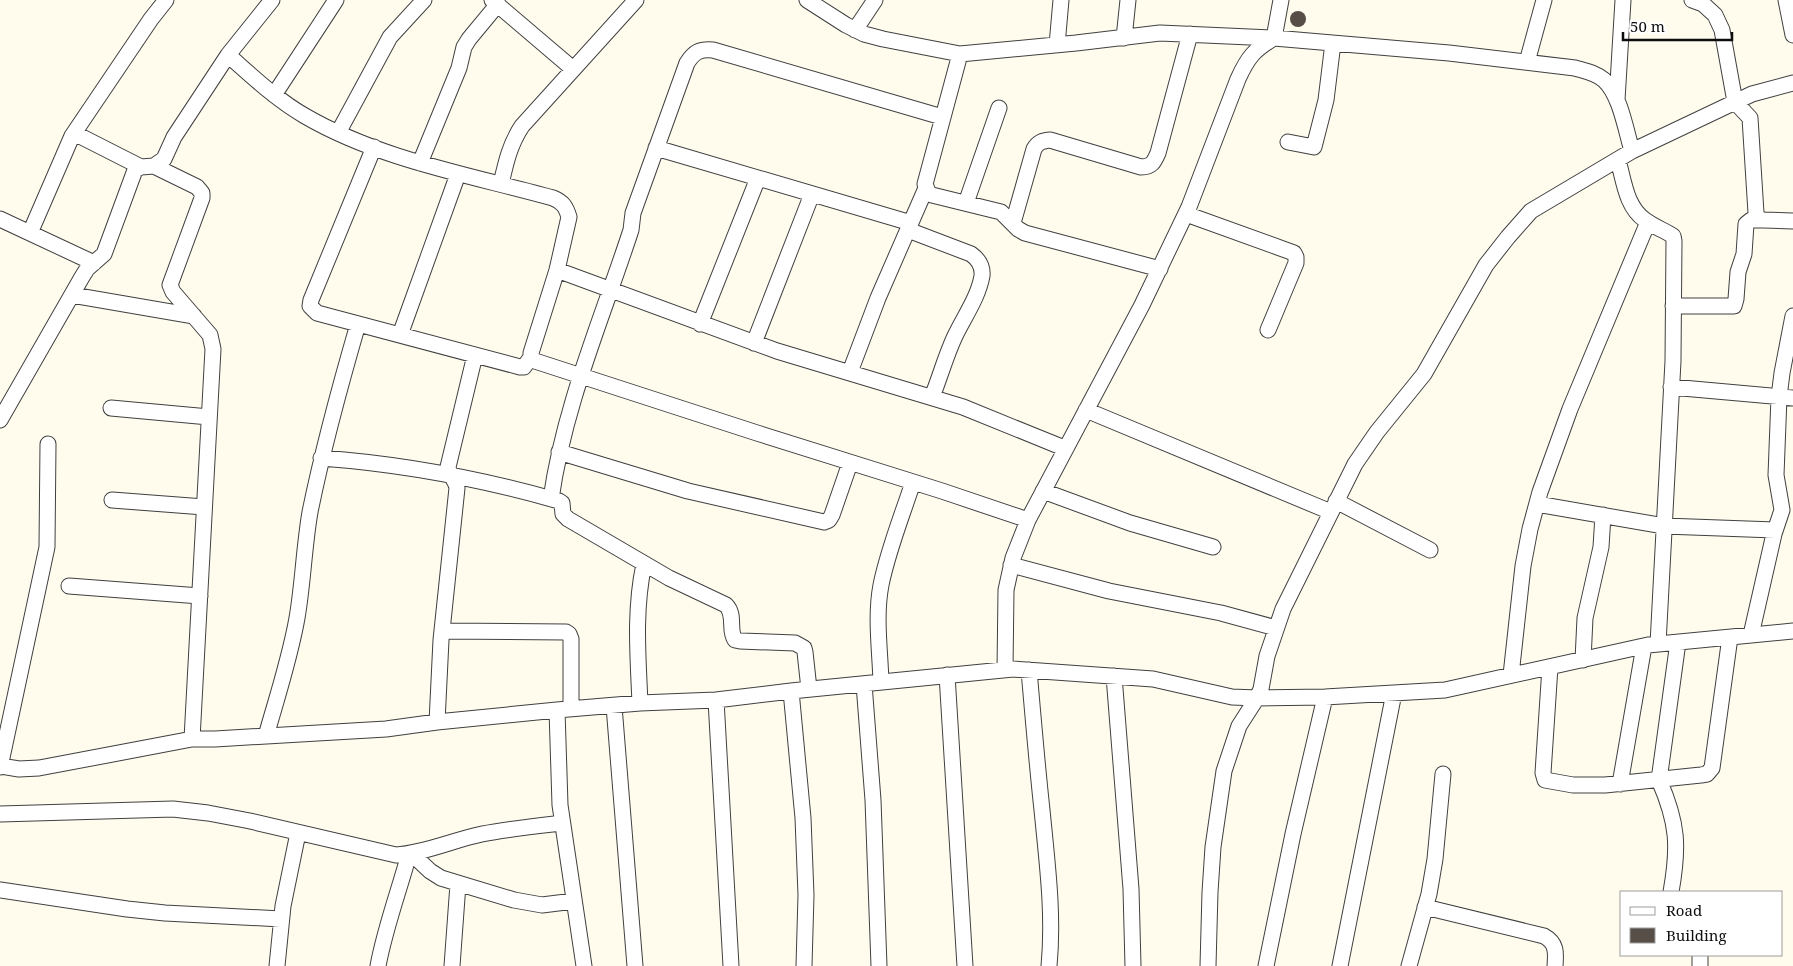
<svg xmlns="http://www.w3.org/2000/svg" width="1793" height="966" font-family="'Noto Serif',serif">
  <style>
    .building { fill: #574e48 }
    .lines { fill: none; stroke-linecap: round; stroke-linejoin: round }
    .minor-casing { stroke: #404040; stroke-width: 17 }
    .minor { stroke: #fff; stroke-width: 15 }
  </style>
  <rect width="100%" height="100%" fill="#fffbed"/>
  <path class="building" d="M1290 19a8 8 0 1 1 16 0a8 8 0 1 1-16 0Z"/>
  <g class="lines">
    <defs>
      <path id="minor" d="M272 0 228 55C253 77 277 100 305 116 381 160 470 175 553 198 563 202 566 207 569 217L557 270 531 353V358L535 361 757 433 942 491 1028 520
        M492 0 573 69
        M807 0 846 25 864 34 883 39 960 54 1076 43 1160 33 1274 38 1449 53 1575 68C1585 71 1596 73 1604 80 1620 94 1626 131 1632 151
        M1692 0 1703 4 1715 15 1722 30 1735 102 1750 118 1756 213 1758 218 1763 220 1793 221
        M1786 0 1793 35
        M855 30 875 0
        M1124 38 1128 0
        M1057 45 1061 0
        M960 54 925 184 928 192 932 195 1001 212 1018 229 1025 233 1160 269
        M1527 62 1544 0
        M274 95 336 0
        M1617 100 1623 0
        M74 133 141 167
        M338 133 390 37 424 0
        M1288 142 1314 147 1326 100 1333 43
        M374 147 311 300 310 306 317 313 520 367H524L531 357
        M656 148 911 223
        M1618 160C1624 181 1626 207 1645 220 1654 227 1664 230 1673 236L1674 241 1673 361 1658 644
        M420 163 459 68 464 47 469 39 498 4
        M154 166 197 187 202 193V198L170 285 173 292 210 335 213 349 192 739
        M501 184C506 162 510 144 522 126L636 0
        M966 203 999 108
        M1186 214 1294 253 1296 257V263L1268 330
        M0 219 94 263
        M1013 223 1034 149C1038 142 1042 141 1050 140L1141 167C1152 167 1154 162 1158 153L1190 34
        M908 230 971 254C978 259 983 266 982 276 978 298 964 317 955 336 946 355 940 377 932 397
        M30 233 72 136 151 19 166 0
        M557 270 777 351 963 407 1064 448
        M72 295 194 316
        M1673 306H1734L1736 299 1738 272 1744 254 1746 224 1751 220H1763
        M700 324 758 178
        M400 335 458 174
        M754 343 812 194
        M850 372 878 298 926 188
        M1671 387 1793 398
        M111 408 209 417
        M1086 410 1331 512
        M0 420 82 277 87 269 104 254 135 170 141 167 154 166 164 159 174 137 228 55
        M559 452 688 491 824 522 829 520 832 515 850 463
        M321 458C402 464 482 479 559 501L562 503 563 514 568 519 669 578 726 605C736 615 728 630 735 640L740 641 795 643 804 648 805 652 809 689
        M1043 491 1130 523 1213 547
        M551 499C564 406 602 319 631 230L633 213 687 63C694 52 699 49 713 50L942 117
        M112 500 204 507
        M1336 501 1430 550
        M1537 504 1664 526 1775 530
        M1011 565 1109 591 1221 613 1276 628
        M69 586 200 596
        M442 631 566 632 569 634 571 639V709
        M1751 635 1774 534 1782 510 1776 475 1779 397 1782 373 1793 316
        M1583 660 1585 618 1601 547 1603 515
        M1550 667 1543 773 1545 780 1573 785H1605L1701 775 1707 774 1712 768 1730 637
        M1005 670 1006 590 1013 558 1028 520 1142 305 1189 207 1238 79C1248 57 1254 50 1274 38L1281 0
        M1029 670C1033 717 1037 764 1042 810 1047 862 1054 914 1049 966
        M947 675 965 966
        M1511 675 1523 566 1530 529 1540 492 1570 409 1648 222
        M1114 676 1131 889 1133 966
        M881 682C880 650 875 616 881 585 888 550 902 516 913 482
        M864 684 873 800 879 966
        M791 691 803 818 806 895 804 966
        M716 700 731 966
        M640 703C638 657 634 610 644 564
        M614 706 635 966
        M557 710 560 805 584 966
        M437 722 441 640 457 488C456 480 449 476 448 467L475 355
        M266 736C277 697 290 658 297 618 303 583 304 547 310 512 323 448 340 386 358 324
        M0 766 19 769 39 768 192 739H215L386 729 437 722 557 710 640 703 716 700 791 691 1013 669 1153 679 1232 697 1257 698 1261 689 1267 656 1283 609 1355 464 1377 432 1424 374 1486 265 1508 237 1531 211 1632 151 1752 94 1793 83
        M0 767 47 547 48 444
        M1620 784 1644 646
        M0 814 173 809 208 813 250 821 396 855C426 853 453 840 482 834 508 829 536 826 562 823
        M412 854 430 871 441 878 514 900 542 905 574 901
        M0 890 127 909 165 913 281 919
        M1671 892C1679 847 1678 823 1659 780L1678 642
        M1425 907 1544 936C1557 943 1556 953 1555 966
        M277 966 283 906 298 833
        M378 966C385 928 399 891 409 854
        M452 966 458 884
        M1208 966 1210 892 1213 847 1224 771 1239 726 1257 698 1325 697 1445 690 1648 645 1793 631
        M1266 966 1293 834 1325 697
        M1340 966 1394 693
        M1409 966 1429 894 1435 859 1443 774
        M1700 966V955"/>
    </defs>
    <use href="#minor" class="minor-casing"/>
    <use href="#minor" class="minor"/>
  </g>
  <rect x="1620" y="891" width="162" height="65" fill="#ffffff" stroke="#9e9e9e"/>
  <rect x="1630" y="907" width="25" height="8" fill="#ffffff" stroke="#9e9e9e"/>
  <text x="1666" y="916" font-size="15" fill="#0d0d0d">Road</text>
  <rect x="1630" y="928" width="25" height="15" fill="#574e48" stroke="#9e9e9e"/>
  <text x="1666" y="941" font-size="15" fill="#0d0d0d">Building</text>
  <path d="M1623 32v8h109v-8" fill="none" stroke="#0d0d0d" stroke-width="2.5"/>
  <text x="1630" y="32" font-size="15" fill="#0d0d0d" stroke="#ffffff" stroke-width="4" paint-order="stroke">50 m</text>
</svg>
